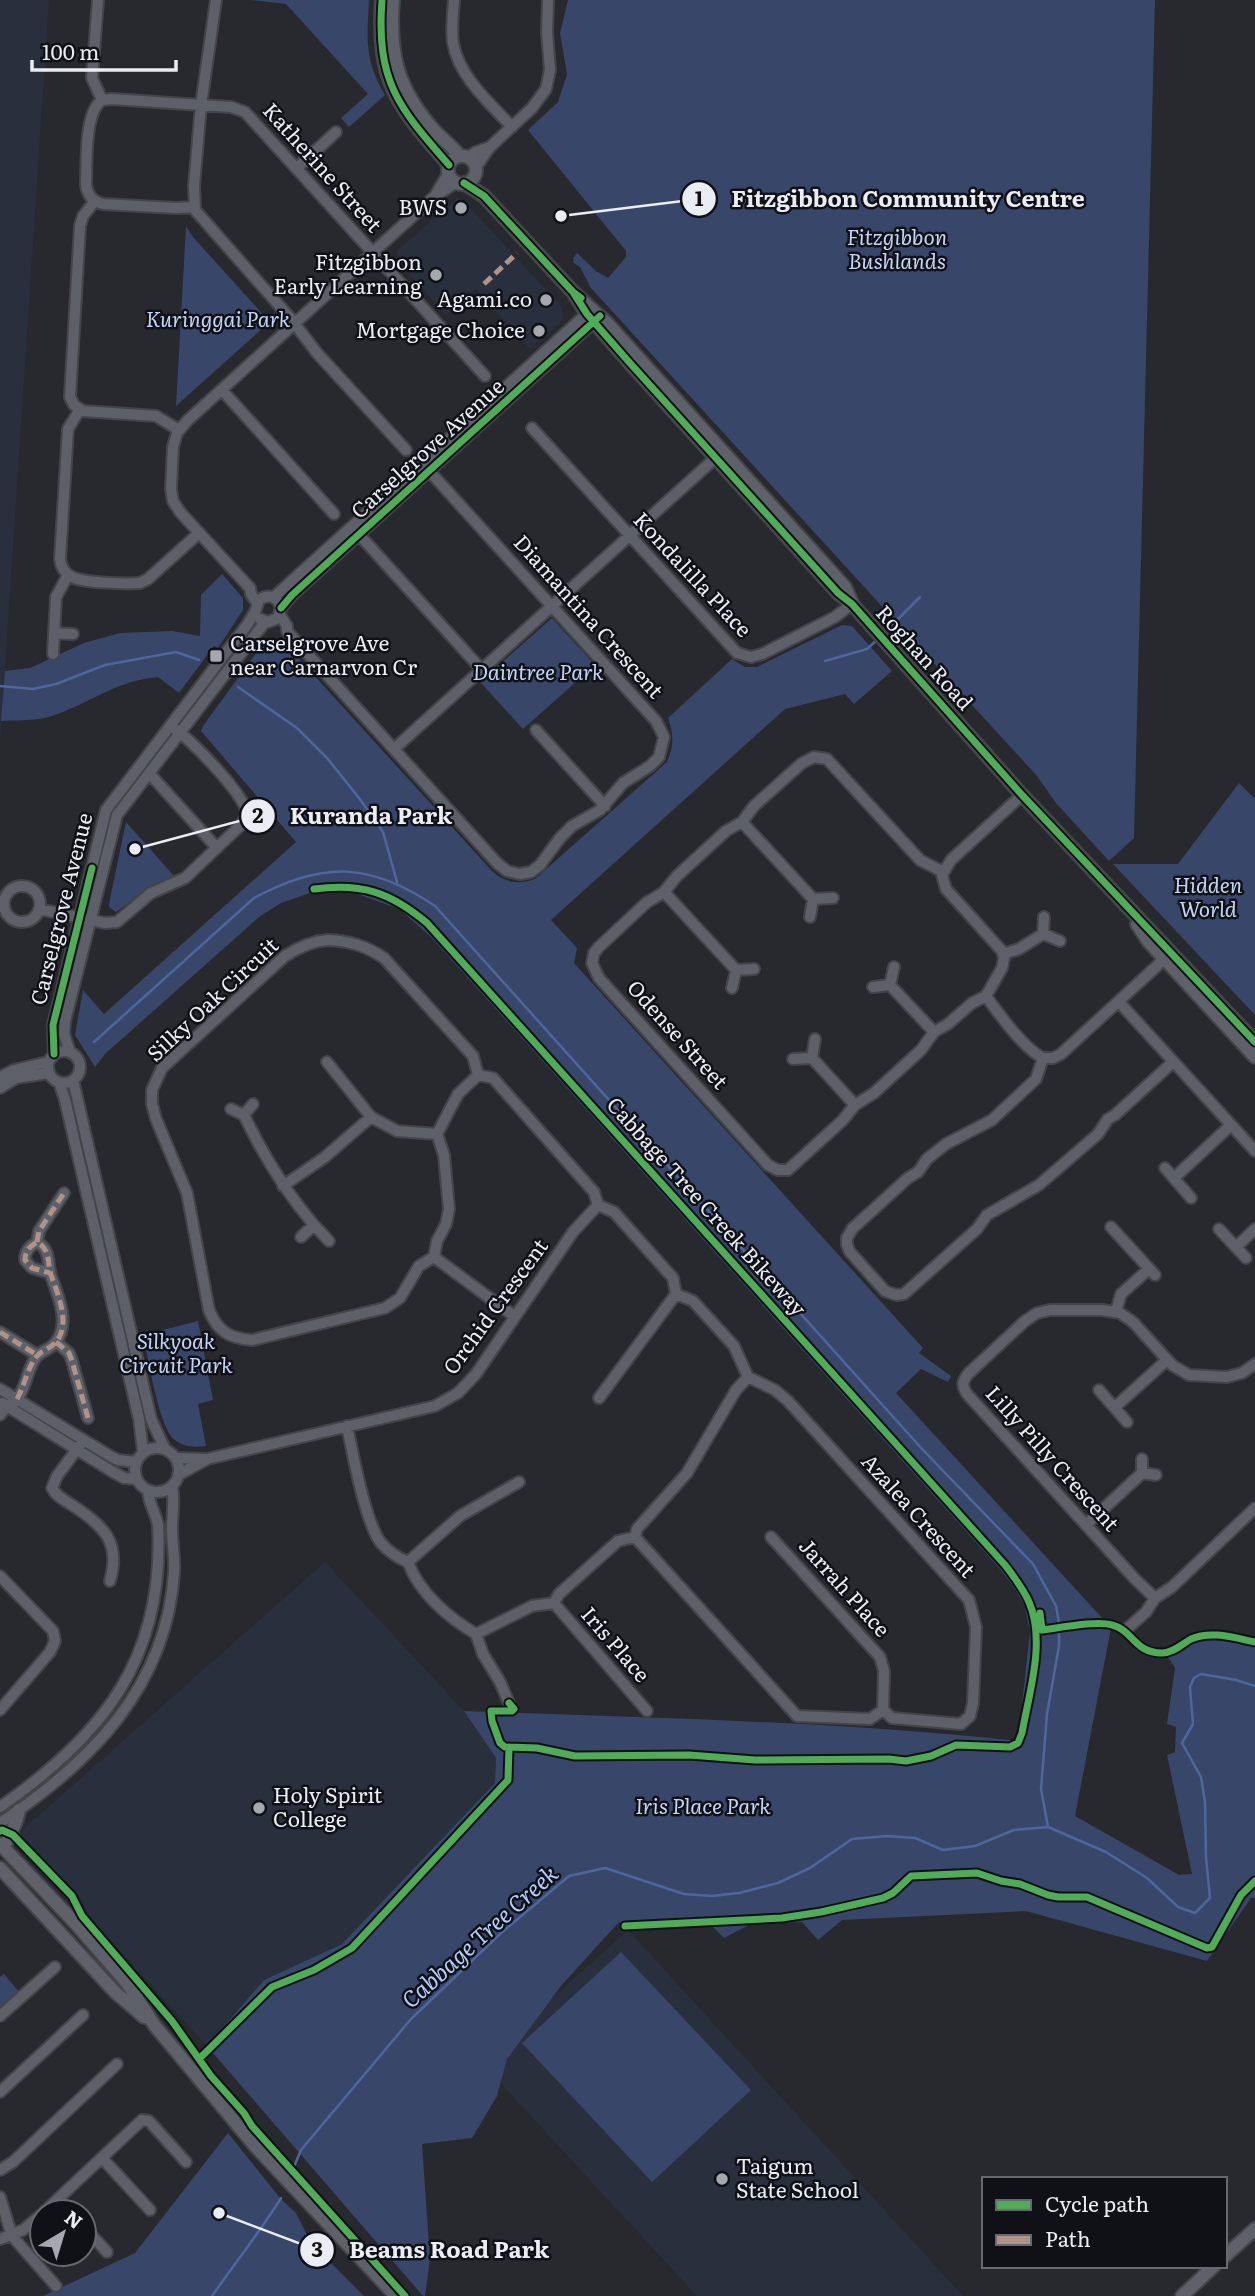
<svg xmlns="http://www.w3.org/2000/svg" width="1255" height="2296" font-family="Literata,serif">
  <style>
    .built { fill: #292f3d }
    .green { fill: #38466a }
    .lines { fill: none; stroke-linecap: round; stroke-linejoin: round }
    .stream { stroke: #4f669c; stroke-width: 2.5 }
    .minor-casing { stroke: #444549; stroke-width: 14 }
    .major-casing { stroke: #444549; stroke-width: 16 }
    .minor { stroke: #5d6069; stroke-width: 10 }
    .major { stroke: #5e606a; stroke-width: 12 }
    .quiet { stroke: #af9288; stroke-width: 5; stroke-dasharray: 10 5; stroke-linecap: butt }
    .cycleway-casing { stroke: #0f1116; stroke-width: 11 }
    .cycleway { stroke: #51ab58; stroke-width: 7 }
    .poi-dot { fill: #a6a8af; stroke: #0f1116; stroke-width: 2.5 }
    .labels { text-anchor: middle; stroke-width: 5; stroke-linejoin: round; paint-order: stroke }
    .street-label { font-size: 21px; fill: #eaedf4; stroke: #0f1116 }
    .poi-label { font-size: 21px; fill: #eaedf4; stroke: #0f1116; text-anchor: end }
    .park-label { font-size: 21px; font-style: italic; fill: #c5d4f7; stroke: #0f1116 }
    .water-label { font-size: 23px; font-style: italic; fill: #b4ccff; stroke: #0f1116 }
    .leader { fill: none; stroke: #eaedf4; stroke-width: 2.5 }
    .callout-dot { fill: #eaedf4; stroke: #0f1116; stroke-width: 2.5 }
    .mark-label { font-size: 21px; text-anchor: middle; font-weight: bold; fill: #111 }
    .callout-label { font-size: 23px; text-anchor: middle; font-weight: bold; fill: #eaedf4; stroke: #0f1116; stroke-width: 5; stroke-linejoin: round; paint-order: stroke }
  </style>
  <rect width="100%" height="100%" fill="#28292e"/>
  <path class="built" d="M0 0H49L0 743Z
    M457 198 463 200 562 307 563 320 530 349 476 289 446 315 397 261V251Z
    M325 1562 464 1711 496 1758 495 1783 342 1944 264 1980 207 2046 96 1925 77 1896 19 1833Z
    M628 1930 963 2296H697L481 2062Z"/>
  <path class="green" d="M251 0H369C367 39 364 59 385 95L349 127 341 118 368 94 286 4Z
    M568 0H1155L1134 838 1109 861 1056 803 1037 776 591 288 580 267 574 263 573 259 577 253 596 271 608 278 626 257V251L528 130 558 102 567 74 560 33Z
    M186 226 193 237 267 319 263 328 176 406Z
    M222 574 243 598V610L218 648 214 646 179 693 158 677C112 681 86 707 45 718 31 721 15 720 1 721L5 671 30 668 84 643 120 633 172 631 200 636 201 595Z
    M552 618 595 665 523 729 480 682Z
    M842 625 852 626 892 671 854 704 845 694 785 709 551 920 577 948 574 963 923 1348 919 1353 951 1376 948 1382 921 1369 896 1393 1104 1620 1120 1623 1123 1626 1118 1630 1111 1628 1075 1816 1179 1875 1192 1874 1167 1755 1175 1752 1176 1727 1167 1724 1175 1668 1168 1657 1137 1651 1124 1637 1129 1632 1141 1646 1165 1650C1203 1622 1212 1630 1255 1637V1898H1251L1207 1961 1026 1911 842 1920 818 1940 802 1922 751 1924 724 1938 709 1923 628 1930 619 1922 561 1986 507 2059 497 2096 472 2138 422 2144 430 2259 425 2296H423L207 2046 264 1980 342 1944 495 1783 496 1758 464 1711C649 1718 834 1721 1018 1741L1030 1631 1025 1607 1015 1589 1000 1569 431 937 399 909 349 891 310 893 281 903 259 917 105 1054 95 1067 75 1035 83 990 104 1014 296 842 201 731 203 726 265 641 271 639 282 640 493 872C506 883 519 885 535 879L667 762C674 746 674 735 668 718L732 659 745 667H757Z
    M1239 783 1255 799V1015L1113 864H1178Z
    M126 822 174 876 156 883 116 912 109 907V904Z
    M198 1321 213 1400 198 1404 206 1446C195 1447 185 1448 175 1440 159 1428 148 1357 143 1335Z
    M621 1952 751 2090 652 2182 522 2043Z
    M4 1974 20 1993 0 2009V1977Z
    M228 2133 280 2198 296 2213 311 2243 364 2296H43L135 2253Z"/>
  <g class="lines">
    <path class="stream" d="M883 634 920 597
      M825 661 867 649 879 638
      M0 686 33 689 56 684 105 665 176 652 199 660
      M238 687 297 728 327 758 359 798 383 832 397 882
      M94 1042 254 898C323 861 370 862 435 906L922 1449 1033 1564 1056 1606 1059 1623V1646L1047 1714 1041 1789 1048 1827
      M293 2169 301 2150 411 2019 501 1933 569 1876 605 1868 684 1894 712 1896 739 1893 778 1883 810 1868 852 1839 887 1836 915 1838 943 1850 975 1846 1014 1830 1048 1827 1106 1852 1147 1878 1178 1907 1195 1913 1210 1898 1206 1857 1205 1802 1201 1777 1182 1743 1193 1724 1190 1687 1194 1678 1201 1674 1236 1680 1255 1686
      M212 2296C235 2263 260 2232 281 2198"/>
    <defs>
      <path id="minor" d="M98 0 92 78 102 100C84 113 87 162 86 184 87 195 93 202 103 204L176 208 194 207
        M216 0 201 105 194 186 195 210 291 319 317 353 406 450
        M454 0C453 14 451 29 453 43 459 77 490 103 512 127
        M102 100 112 99 231 107 245 112 485 376
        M468 157 476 152 490 147
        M476 167 490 147 532 108 546 89 550 70 547 33 548 0
        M297 168 336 132
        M435 196 449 172
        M95 201 83 216 80 226 70 397 74 405 83 411 156 416 179 430
        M222 390 334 514
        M80 409 68 429 60 559C61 567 64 573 72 577 83 583 126 584 140 583L148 579 199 533
        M532 428 737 653 751 657 762 654 835 617 852 604
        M354 529 482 670
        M274 597 591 310
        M257 603 251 594 250 588 180 512 173 501 171 489 173 447 177 433 187 421 435 196 457 182
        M280 615 287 626V631L497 863 507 871 520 874 531 872 540 865 560 838 572 826 600 810 623 783 650 766 659 757 664 737 656 721 422 463
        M260 619 268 622 278 618 281 608 292 595 598 318
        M54 633 73 634
        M53 654 56 597 68 575
        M536 730 605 806
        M394 749 722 452
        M149 773 217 848
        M742 822 813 899
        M943 872 920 860 827 759 814 757 802 763 754 806 742 822 726 831 677 876 664 892 646 903 599 947 594 953 592 963 599 978 768 1165 778 1170H788L842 1121 855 1105 874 1093 921 1050 934 1032 948 1024 972 1003 986 996 1002 968 1004 958 1002 951 946 889 942 875 951 860 1022 795
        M4 904a18 18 0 1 1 36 0a18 18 0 1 1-36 0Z
        M664 892 736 970
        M39 909 105 923 117 922 151 893 185 878 242 824 247 813C243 793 193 742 175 729
        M810 917 813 899 833 898
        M1044 917 1043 934 1060 941
        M328 940C350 941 366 946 384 958L473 1056 478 1075 458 1094 437 1134 444 1155 449 1209 446 1224 437 1241 434 1257 419 1266 400 1298 385 1308 252 1340C229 1338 218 1332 209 1310L187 1193 156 1119 152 1104V1090L162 1068 285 956C299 947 312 941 328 940Z
        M1168 952 1157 966 1061 1054 1053 1058H1043L1036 1079 992 1120 946 1144 927 1159 918 1172 908 1178 852 1229 847 1238V1245L850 1252 885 1291 896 1295 904 1294 977 1229 987 1215 1039 1185 1098 1134 1108 1119 1115 1115 1173 1062
        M1003 954 1019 949 1043 934
        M890 985 934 1032
        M873 987 890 985 894 967
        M732 988 736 970 754 969
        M986 996C998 1013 1024 1049 1043 1058
        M1119 1002 1255 1151
        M48 1067a16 16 0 1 1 32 0a16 16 0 1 1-32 0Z
        M70 1052 64 1034 65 1021 117 815 265 622
        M54 1054 53 1025 106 810 247 625 255 612 259 600C269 593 278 597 281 608
        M812 1058 855 1105
        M793 1059 812 1058 815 1039
        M327 1062 371 1117 397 1131 437 1134
        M478 1075 493 1078 594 1192 598 1205
        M0 1077 14 1070 48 1062
        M73 1080 151 1419 165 1449
        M59 1082 65 1100 139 1419 143 1451
        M0 1088 16 1078 49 1073
        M231 1109 244 1115 253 1104
        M244 1115C263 1155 285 1191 314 1225
        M1165 1168 1191 1198
        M1174 1178 1231 1125
        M283 1186 325 1157 371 1117
        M1111 1227 1155 1275
        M1219 1229 1246 1258
        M301 1237 314 1225 329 1241
        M37 1242 39 1231 64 1193
        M1236 1247 1255 1229
        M434 1257 514 1316
        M1116 1312 1121 1294 1149 1269
        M0 1332 37 1355
        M56 1342 69 1353 72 1361 88 1418
        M0 1389 110 1456 118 1460 136 1462
        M1099 1390 1127 1422
        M599 1398 676 1294
        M2 1403 113 1472 124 1478 136 1479
        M1115 1407 1167 1360
        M0 1415C6 1406 14 1403 19 1396 27 1384 28 1366 37 1356 42 1351 50 1349 55 1343 71 1325 58 1295 51 1276 47 1262 51 1250 37 1242 29 1247 25 1251 25 1260L32 1268 50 1273
        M347 1426C353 1454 365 1522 381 1543 389 1552 398 1558 408 1562 419 1593 449 1618 476 1634L532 1606 554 1603 559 1594 618 1541 635 1537 637 1529 687 1473 736 1390 748 1377 734 1346 693 1301 676 1294 673 1278 614 1212 598 1205
        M84 1440 57 1476 52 1488C56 1496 64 1500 72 1505 104 1526 121 1542 110 1581
        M135 1470a22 22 0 1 1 44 0a22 22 0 1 1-44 0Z
        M176 1458 207 1459 435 1406 458 1393 476 1374 573 1232 598 1205
        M1142 1459V1473L1156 1475
        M178 1475 207 1459
        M1086 1525 1142 1473
        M635 1537 797 1716 870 1719 883 1710 892 1718 961 1724 970 1716 973 1703 976 1627 969 1600 788 1401 775 1390 748 1377
        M771 1537 880 1657 884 1671 883 1710
        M408 1562 460 1516 519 1482
        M0 1576 53 1631 55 1641 50 1652 0 1710
        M1155 1598 1135 1579 968 1395C961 1386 962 1381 969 1373L1025 1321 1037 1313 1050 1310H1102L1120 1313 1133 1322 1172 1365 1189 1375 1227 1377 1242 1373 1255 1364
        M554 1603 647 1711
        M1129 1627 1146 1612 1155 1598 1172 1587 1255 1508
        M476 1634 483 1654 500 1682 509 1703
        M0 1807C104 1735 165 1657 158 1525 156 1513 148 1503 148 1490
        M0 1823C90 1763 167 1687 174 1572 175 1558 172 1543 172 1529 172 1514 175 1501 172 1486
        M0 2016 55 1967
        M0 2092 83 2015
        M102 2158 150 2210
        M0 2170 13 2162 117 2064
        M0 2197 12 2236 56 2286
        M58 2199 70 2212
        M44 2212 142 2120 149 2121 186 2162
        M84 2227 107 2252
        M0 2239 23 2230 42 2214"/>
      <path id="major" d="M382 0C376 81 398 107 449 165
        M393 0C389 54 397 88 433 129 442 139 452 146 460 156
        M448 170a14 14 0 1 1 28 0a14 14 0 1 1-28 0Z
        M464 183 484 196 573 292 608 324 845 587 852 603
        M573 292 587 314 629 362 838 593 852 604 1022 795 1255 1042
        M1137 924 1148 941 1255 1057
        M0 1844 76 1924 127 1983 155 2026 255 2146 396 2296
        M4 1848C9 1834 17 1825 19 1810
        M0 1868 115 1992 144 2017
        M1225 2256 1255 2229
        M1182 2296 1214 2266"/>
    </defs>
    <use href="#minor" class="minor-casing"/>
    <use href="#major" class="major-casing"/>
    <use href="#minor" class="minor"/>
    <use href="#major" class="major"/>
    <path class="quiet" d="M484 284 517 253
      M37 1242 39 1231 64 1193
      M0 1332 37 1355
      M56 1342 69 1353 72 1361 88 1418
      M17 1399C24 1387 29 1363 38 1355 43 1350 51 1348 56 1342 71 1324 58 1295 51 1275 47 1262 51 1250 37 1242 29 1247 25 1251 25 1260L32 1268 50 1273"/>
    <defs>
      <path id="cycleway" d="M382 0C376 81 398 107 449 165
        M464 183 484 196 573 292 581 298
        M573 292 587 314 629 362 838 593 852 604 1022 795 1255 1042
        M281 608 292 595 600 316
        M314 889C362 883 390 892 427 923L1005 1565C1014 1577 1023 1588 1029 1602 1046 1641 1029 1693 1022 1733L1018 1743 1010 1747 956 1745 931 1756 906 1761 889 1759 755 1760 689 1755 575 1756 537 1748 505 1747 500 1743 492 1721 491 1711H512L514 1709 509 1703
        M54 1054 53 1025 92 868
        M1040 1613 1042 1630C1059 1628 1097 1620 1112 1625 1133 1630 1134 1653 1162 1653 1173 1653 1182 1644 1191 1639 1211 1630 1235 1638 1255 1642
        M0 1831 2 1830 13 1835 72 1896 82 1916 172 2021 211 2076 244 2113 252 2126 405 2296
        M625 1926 782 1918 821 1912 883 1898 893 1893 911 1876 977 1873 1001 1881 1020 1884 1048 1895 1058 1897H1087L1207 1948 1212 1947 1241 1895 1255 1881
        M199 2059 272 1987 314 1970 352 1948 508 1780 509 1747"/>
    </defs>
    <use href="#cycleway" class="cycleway-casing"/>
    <use href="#cycleway" class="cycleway"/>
  </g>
  <g class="poi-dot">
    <circle cx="461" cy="208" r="7"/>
    <circle cx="436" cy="275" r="7"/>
    <circle cx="546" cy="300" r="7"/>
    <circle cx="539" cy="331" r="7"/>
    <rect x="209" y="649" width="14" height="14" rx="3.5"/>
    <circle cx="259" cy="1808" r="7"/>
    <circle cx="722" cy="2179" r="7"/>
  </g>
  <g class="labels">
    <g class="street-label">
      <text transform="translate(322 168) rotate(48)" y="7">Katherine Street</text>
      <text transform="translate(428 449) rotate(-42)" y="7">Carselgrove Avenue</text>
      <text transform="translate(692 575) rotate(47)" y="7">Kondalilla Place</text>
      <text transform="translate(588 617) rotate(48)" y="7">Diamantina Crescent</text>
      <text transform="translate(924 658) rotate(48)" y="7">Roghan Road</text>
      <text transform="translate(62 909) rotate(-76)" y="7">Carselgrove Avenue</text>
      <text transform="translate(213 1000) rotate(-43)" y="7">Silky Oak Circuit</text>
      <text transform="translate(677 1035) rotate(48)" y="7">Odense Street</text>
      <text transform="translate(706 1207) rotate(48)" y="7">Cabbage Tree Creek Bikeway</text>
      <text transform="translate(496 1307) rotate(-54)" y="7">Orchid Crescent</text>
      <text transform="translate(1052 1459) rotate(48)" y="7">Lilly Pilly Crescent</text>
      <text transform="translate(918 1516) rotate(48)" y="7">Azalea Crescent</text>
      <text transform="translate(844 1588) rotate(48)" y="7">Jarrah Place</text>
      <text transform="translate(615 1645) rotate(49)" y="7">Iris Place</text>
    </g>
    <g class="poi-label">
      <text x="447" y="215">BWS</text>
      <text x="422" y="270">Fitzgibbon<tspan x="422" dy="24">Early Learning</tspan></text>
      <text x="532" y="307">Agami.co</text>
      <text x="525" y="338">Mortgage Choice</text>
      <text x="230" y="651" text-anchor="start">Carselgrove Ave<tspan x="230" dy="24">near Carnarvon Cr</tspan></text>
      <text x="273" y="1803" text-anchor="start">Holy Spirit<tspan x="273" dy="24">College</tspan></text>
      <text x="736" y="2174" text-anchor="start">Taigum<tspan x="736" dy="24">State School</tspan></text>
    </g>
    <g class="park-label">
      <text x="897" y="245">Fitzgibbon<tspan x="897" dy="24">Bushlands</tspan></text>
      <text x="218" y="327">Kuringgai Park</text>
      <text x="538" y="680">Daintree Park</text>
      <text x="1208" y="893">Hidden<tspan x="1208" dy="24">World</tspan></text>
      <text x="176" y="1349">Silkyoak<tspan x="176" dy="24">Circuit Park</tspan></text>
      <text x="703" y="1814">Iris Place Park</text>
    </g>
    <g class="water-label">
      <text transform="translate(480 1937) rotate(-42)" y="8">Cabbage Tree Creek</text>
    </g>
  </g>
  <path class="leader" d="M561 216L699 199M135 849L258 816M219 2213L317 2250"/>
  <g class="callout-dot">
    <circle cx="561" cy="216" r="7"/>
    <circle cx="135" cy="849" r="7"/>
    <circle cx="219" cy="2213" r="7"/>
    <circle cx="699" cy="199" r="18"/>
    <circle cx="258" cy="816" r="18"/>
    <circle cx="317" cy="2250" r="18"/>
  </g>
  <g class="mark-label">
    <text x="699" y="206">1</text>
    <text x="258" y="823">2</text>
    <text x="317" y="2257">3</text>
  </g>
  <g class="callout-label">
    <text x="908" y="207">Fitzgibbon Community Centre</text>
    <text x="371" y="824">Kuranda Park</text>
    <text x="449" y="2258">Beams Road Park</text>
  </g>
  <rect x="982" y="2177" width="245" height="91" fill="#0f1116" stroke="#67696f" stroke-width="2"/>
  <rect x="996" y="2200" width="35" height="10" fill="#51ab58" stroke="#67696f" stroke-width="2"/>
  <text x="1045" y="2212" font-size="21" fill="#eaedf4">Cycle path</text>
  <rect x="996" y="2235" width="35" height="10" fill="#af9288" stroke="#67696f" stroke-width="2"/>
  <text x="1045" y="2247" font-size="21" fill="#eaedf4">Path</text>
  <g transform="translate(63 2233) rotate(38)"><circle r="33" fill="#0f1116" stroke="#67696f" stroke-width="2"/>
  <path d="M0-5L12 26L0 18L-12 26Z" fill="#a6a8af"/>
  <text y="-10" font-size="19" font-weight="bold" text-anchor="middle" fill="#eaedf4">N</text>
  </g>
  <path d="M32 60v10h144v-10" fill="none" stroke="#eaedf4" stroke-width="3.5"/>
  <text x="42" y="60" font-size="21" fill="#eaedf4" stroke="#0f1116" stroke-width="5" paint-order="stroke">100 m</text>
</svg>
